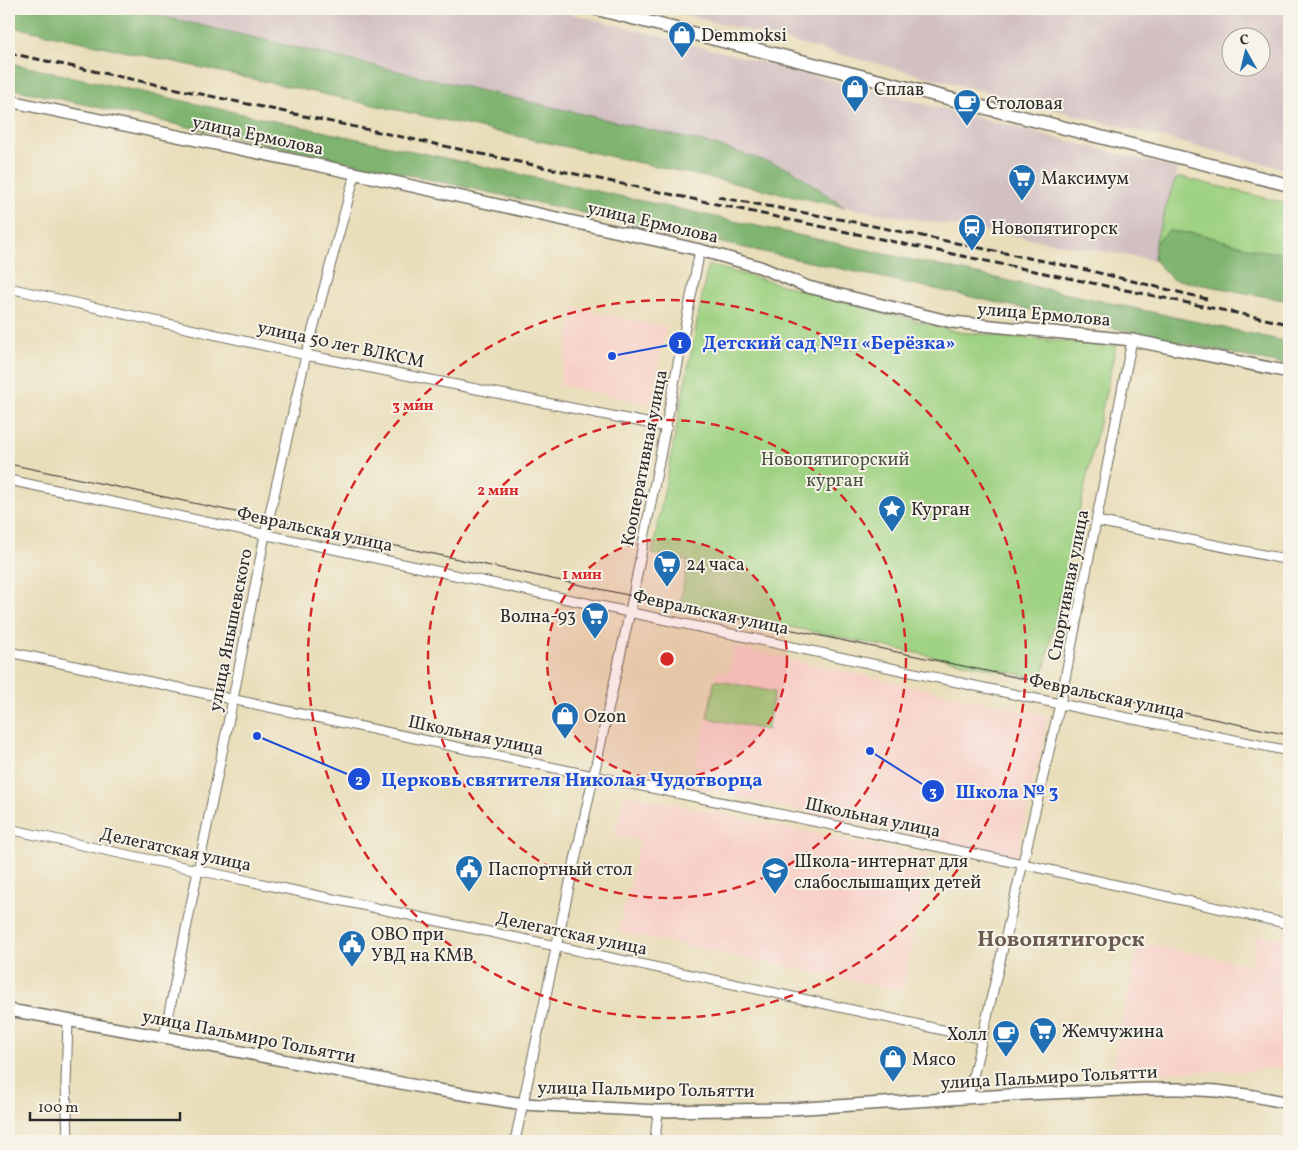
<svg xmlns="http://www.w3.org/2000/svg" width="1298" height="1150" font-family="Vollkorn,serif">
  <style>
    .built { fill: #f7d1c9 }
    .industrial { fill: #d2bfc1; fill-rule: evenodd }
    .green { fill: #9fd282; stroke: #657e56 }
    .forest { fill: #7fb470; stroke: #55704e }
    .lines { fill: none; stroke-linecap: round; stroke-linejoin: round }
    .minor-casing { stroke: #6e6a5d; stroke-width: 11 }
    .tertiary-casing { stroke: #6e6a5d; stroke-width: 14 }
    .secondary-casing { stroke: #6e6a5d; stroke-width: 15 }
    .minor { stroke: #fff; stroke-width: 9 }
    .tertiary { stroke: #fff; stroke-width: 11 }
    .secondary { stroke: #fff; stroke-width: 12 }
    .tram { stroke: #2b2b2b; stroke-width: 1 }
    .rail { stroke: #2b2b2b; stroke-width: 3; stroke-dasharray: 8 4; stroke-linecap: butt }
    .ring { fill: none; stroke: #d62828; stroke-width: 2.5; stroke-dasharray: 9 6 }
    .labels { text-anchor: middle; stroke-width: 4; stroke-linejoin: round; paint-order: stroke }
    .poi-label { font-size: 18px; fill: #2b2b2b; stroke: #f7f3e8; text-anchor: start }
    .street-label { font-size: 18px; fill: #2b2b2b; stroke: #f7f3e8 }
    .park-label { font-size: 18px; fill: #485541; stroke: #f7f3e8 }
    .district-label { font-size: 22px; font-weight: bold; fill: #6b5b4f; stroke: #f7f3e8 }
    .centre { fill: #d62828; stroke: #f7f3e8; stroke-width: 2.5 }
    .ring-label { font-size: 15px; text-anchor: middle; font-weight: bold; fill: #d62828; stroke: #f7f3e8; stroke-width: 4; stroke-linejoin: round; paint-order: stroke }
    .leader { fill: none; stroke: #1d4ed8; stroke-width: 2 }
    .callout-dot { fill: #1d4ed8; stroke: #f7f3e8; stroke-width: 2 }
    .mark-label { font-size: 15px; text-anchor: middle; font-weight: bold; fill: #fff }
    .callout-label { font-size: 19px; text-anchor: middle; font-weight: bold; fill: #1d4ed8; stroke: #f7f3e8; stroke-width: 4; stroke-linejoin: round; paint-order: stroke }
  </style>
  <rect width="100%" height="100%" fill="#f7f3e8"/>
  <filter id="ink" filterUnits="userSpaceOnUse"><feTurbulence type="fractalNoise" baseFrequency=".02" numOctaves="2"/><feDisplacementMap in="SourceGraphic" scale="10" xChannelSelector="R" yChannelSelector="G"/><feConvolveMatrix kernelMatrix="1 2 1 2 8 2 1 2 1" color-interpolation-filters="sRGB"/></filter>
  <filter id="wash" filterUnits="userSpaceOnUse"><feTurbulence type="fractalNoise" baseFrequency=".0096" numOctaves="4" result="noise"/><feDisplacementMap in="SourceGraphic" scale="20" xChannelSelector="R" yChannelSelector="G"/><feGaussianBlur stdDeviation="1.12" result="paint"/><feColorMatrix in="noise" values="0 0 0 0 0 0 0 0 0 0 0 0 0 0 0 0 0 1.4 0 .05"/><feComposite in="paint" operator="in"/></filter>
  <g filter="url(#wash)">
    <rect width="100%" height="100%" fill="#e9deba"/>
    <path class="built" d="M574 308 666 327 650 404 559 385Z
      M734 647 1048 716 1017 858 691 787 716 671 728 673Z
      M625 794 930 857 902 991 618 932 640 841 614 835Z
      M1256 934 1289 940V1066L1246 1071 1111 1073 1139 942 1251 965Z"/>
    <path class="industrial" d="M131 9H553L1178 169 1154 260 844 207 791 169 713 145Z
      M658 9H1289V170L703 19ZM1230 38H1260V68H1230Z"/>
    <path class="green" d="M1181 177 1289 204V254L1257 250 1199 234 1169 231 1155 243 1173 185 1176 179Z
      M708 265 958 332 1116 346 1042 679 680 604 688 561 652 554Z
      M715 680 774 692 767 730 707 718Z"/>
    <path class="forest" d="M9 9H131L715 145 791 169 844 207 9 26Z
      M9 63 1289 342V366L9 88Z
      M1169 231 1199 234 1257 250 1289 254V301L1172 279 1154 260 1155 243Z"/>
  </g>
  <g filter="url(#ink)">
    <g class="lines">
      <defs>
        <path id="minor" d="M9 288 306 355 667 427
          M9 480 1060 704 1289 751
          M1097 521 1289 560
          M9 652 593 776 1023 864 1289 924
          M9 829C333 901 659 965 982 1039
          M68 1021 66 1083 68 1141
          M164 1037 233 699 265 535 306 355 355 174
          M968 1098 1060 704 1132 340
          M515 1141 569 887 630 611 700 250
          M655 1141 658 1111"/>
        <path id="tertiary" d="M9 101 331 168 700 250 760 267 808 287 952 322 1132 340 1289 372
          M9 1010 164 1037 432 1089 523 1104 658 1111 726 1110 790 1109 1026 1094 1147 1089H1182L1217 1091 1254 1096 1289 1103"/>
        <path id="secondary" d="M597 9 1289 185"/>
      </defs>
      <use href="#minor" class="minor-casing"/>
      <use href="#tertiary" class="tertiary-casing"/>
      <use href="#secondary" class="secondary-casing"/>
      <use href="#minor" class="minor"/>
      <use href="#tertiary" class="tertiary"/>
      <use href="#secondary" class="secondary"/>
      <path class="tram" d="M9 464 1289 735"/>
      <path class="rail" d="M9 53 847 232 1289 324
        M718 197 849 221 1087 270 1207 299"/>
    </g>
  </g>
  <circle cx="667" cy="659" r="120" fill="#d62828" fill-opacity=".12"/>
  <g class="ring">
    <circle cx="667" cy="659" r="120"/>
    <circle cx="667" cy="659" r="239"/>
    <circle cx="667" cy="659" r="359"/>
  </g>
  <defs>
    <symbol id="shop-pin" viewBox="-11 -11 22 30"><path d="M0 17L-7.5 6A9.5 9.5 0 1 1 7.5 6Z" fill="#1f6fb2" stroke="#f7f3e8"/><path d="M-5-2.5h2.3a2.7 3.5 0 0 1 5.4 0H5L5.5 6h-11ZM-1.5-2.5h3a1.5 2.3 0 0 0-3 0Z" fill="#fff"/></symbol>
    <symbol id="cafe-pin" viewBox="-11 -11 22 30"><path d="M0 17L-7.5 6A9.5 9.5 0 1 1 7.5 6Z" fill="#1f6fb2" stroke="#f7f3e8"/><path d="M-5.5-4.5H6V0H3Q3 3.5 0 3.5H-2.5Q-5.5 3.5-5.5 0ZM3-3.2v2h1.7v-2ZM-6 4.5H4V6H-6Z" fill="#fff"/></symbol>
    <symbol id="supermarket-pin" viewBox="-11 -11 22 30"><path d="M0 17L-7.5 6A9.5 9.5 0 1 1 7.5 6Z" fill="#1f6fb2" stroke="#f7f3e8"/><path d="M-6-5.5h2.5l.6 2H6L4.5 2H-2.5L-4.4-4H-6ZM-1.5 3.2a1.3 1.3 0 1 0 .1 0ZM3 3.2a1.3 1.3 0 1 0 .1 0Z" fill="#fff"/></symbol>
    <symbol id="station-pin" viewBox="-11 -11 22 30"><path d="M0 17L-7.5 6A9.5 9.5 0 1 1 7.5 6Z" fill="#1f6fb2" stroke="#f7f3e8"/><path d="M-3-6H3Q5-6 5-4V2Q5 4 3 4L4.5 6H3L1.5 4h-3L-3 6H-4.5L-3 4Q-5 4-5 2V-4Q-5-6-3-6ZM-3.5-4v3h7v-3ZM-3.5 1v1.5H-2V1ZM2 1v1.5H3.5V1Z" fill="#fff"/></symbol>
    <symbol id="sight-pin" viewBox="-11 -11 22 30"><path d="M0 17L-7.5 6A9.5 9.5 0 1 1 7.5 6Z" fill="#1f6fb2" stroke="#f7f3e8"/><path d="M0-6L1.8-2.2L6-1.7L2.9 1.2L3.7 5.4L0 3.3L-3.7 5.4L-2.9 1.2L-6-1.7L-1.8-2.2Z" fill="#fff"/></symbol>
    <symbol id="civic-pin" viewBox="-11 -11 22 30"><path d="M0 17L-7.5 6A9.5 9.5 0 1 1 7.5 6Z" fill="#1f6fb2" stroke="#f7f3e8"/><path d="M-.6-6.5H3V-4.5H.6V-3L4-1V1h2V6H-6V1h2V-1L-.6-3ZM-1.2 2.5V6h2.4V2.5Z" fill="#fff"/></symbol>
    <symbol id="school-pin" viewBox="-11 -11 22 30"><path d="M0 17L-7.5 6A9.5 9.5 0 1 1 7.5 6Z" fill="#1f6fb2" stroke="#f7f3e8"/><path d="M0-5L7-2L0 1L-7-2ZM-4 1L0 2.5L4 1V4Q0 6-4 4Z" fill="#fff"/></symbol>
  </defs>
  <g fill-rule="evenodd">
    <use href="#shop-pin" x="666" y="19" width="32" height="43"/>
    <use href="#shop-pin" x="839" y="73" width="32" height="43"/>
    <use href="#cafe-pin" x="951" y="87" width="32" height="43"/>
    <use href="#supermarket-pin" x="1006" y="162" width="32" height="43"/>
    <use href="#station-pin" x="956" y="212" width="32" height="43"/>
    <use href="#sight-pin" x="876" y="493" width="32" height="43"/>
    <use href="#supermarket-pin" x="651" y="548" width="32" height="43"/>
    <use href="#supermarket-pin" x="579" y="600" width="32" height="43"/>
    <use href="#shop-pin" x="549" y="700" width="32" height="43"/>
    <use href="#civic-pin" x="453" y="853" width="32" height="43"/>
    <use href="#school-pin" x="759" y="855" width="32" height="43"/>
    <use href="#civic-pin" x="336" y="928" width="32" height="43"/>
    <use href="#supermarket-pin" x="1027" y="1015" width="32" height="43"/>
    <use href="#cafe-pin" x="990" y="1018" width="32" height="43"/>
    <use href="#shop-pin" x="877" y="1043" width="32" height="43"/>
  </g>
  <g class="labels">
    <g class="poi-label">
      <text x="701" y="41">Demmoksi</text>
      <text x="874" y="95">Сплав</text>
      <text x="986" y="109">Столовая</text>
      <text x="1041" y="184">Максимум</text>
      <text x="991" y="234">Новопятигорск</text>
      <text x="911" y="515">Курган</text>
      <text x="686" y="570">24 часа</text>
      <text x="576" y="622" text-anchor="end">Волна-93</text>
      <text x="584" y="722">Ozon</text>
      <text x="794" y="867">Школа-интернат для<tspan x="794" dy="21">слабослышащих детей</tspan></text>
      <text x="488" y="875">Паспортный стол</text>
      <text x="371" y="940">ОВО при<tspan x="371" dy="21">УВД на КМВ</tspan></text>
      <text x="1062" y="1037">Жемчужина</text>
      <text x="987" y="1040" text-anchor="end">Холл</text>
      <text x="912" y="1065">Мясо</text>
    </g>
    <g class="street-label">
      <text transform="translate(258 135) rotate(12)" y="6">улица Ермолова</text>
      <text transform="translate(653 222) rotate(13)" y="6">улица Ермолова</text>
      <text transform="translate(1044 314) rotate(5)" y="6">улица Ермолова</text>
      <text transform="translate(341 344) rotate(12)" y="6">улица 50 лет ВЛКСМ</text>
      <text transform="translate(644 458) rotate(-79)" y="6">Кооперативная улица</text>
      <text transform="translate(315 529) rotate(12)" y="6">Февральская улица</text>
      <text transform="translate(1068 585) rotate(-79)" y="6">Спортивная улица</text>
      <text transform="translate(711 612) rotate(12)" y="6">Февральская улица</text>
      <text transform="translate(230 630) rotate(-79)" y="6">улица Янышевского</text>
      <text transform="translate(1107 696) rotate(12)" y="6">Февральская улица</text>
      <text transform="translate(476 735) rotate(12)" y="6">Школьная улица</text>
      <text transform="translate(873 817) rotate(12)" y="6">Школьная улица</text>
      <text transform="translate(176 849) rotate(12)" y="6">Делегатская улица</text>
      <text transform="translate(572 933) rotate(12)" y="6">Делегатская улица</text>
      <text transform="translate(249 1036) rotate(11)" y="6">улица Пальмиро Тольятти</text>
      <text transform="translate(1049 1077) rotate(-3)" y="6">улица Пальмиро Тольятти</text>
      <text transform="translate(646 1089) rotate(1)" y="6">улица Пальмиро Тольятти</text>
    </g>
    <g class="park-label">
      <text x="835" y="465">Новопятигорский<tspan x="835" dy="21">курган</tspan></text>
    </g>
    <g class="district-label">
      <text x="1061" y="946">Новопятигорск</text>
    </g>
  </g>
  <circle cx="667" cy="659" r="8" class="centre"/>
  <g class="ring-label">
    <text x="413" y="410">3 мин</text>
    <text x="498" y="495">2 мин</text>
    <text x="582" y="579">1 мин</text>
  </g>
  <path class="leader" d="M612 356L680 343M257 736L359 779M870 751L933 791"/>
  <g class="callout-dot">
    <circle cx="612" cy="356" r="5"/>
    <circle cx="257" cy="736" r="5"/>
    <circle cx="870" cy="751" r="5"/>
    <circle cx="680" cy="343" r="12"/>
    <circle cx="359" cy="779" r="12"/>
    <circle cx="933" cy="791" r="12"/>
  </g>
  <g class="mark-label">
    <text x="680" y="348">1</text>
    <text x="359" y="785">2</text>
    <text x="933" y="796">3</text>
  </g>
  <g class="callout-label">
    <text x="829" y="349">Детский сад №11 «Берёзка»</text>
    <text x="572" y="786">Церковь святителя Николая Чудотворца</text>
    <text x="1007" y="798">Школа № 3</text>
  </g>
  <rect width="1298" height="1150" fill="none" stroke="#f7f3e8" stroke-width="30"/>
  <g transform="translate(1246 52) rotate(352)"><circle r="24" fill="#f7f3e8" stroke="#a5a39c"/>
  <path d="M0-4L9 19L0 12L-9 19Z" fill="#1f6fb2"/>
  <text y="-8" font-size="14" font-weight="bold" text-anchor="middle" fill="#2b2b2b">С</text>
  </g>
  <path d="M30 1112v8h150v-8" fill="none" stroke="#2b2b2b" stroke-width="2.5"/>
  <text x="38" y="1112" font-size="15" fill="#2b2b2b" stroke="#f7f3e8" stroke-width="4" paint-order="stroke">100 m</text>
</svg>
